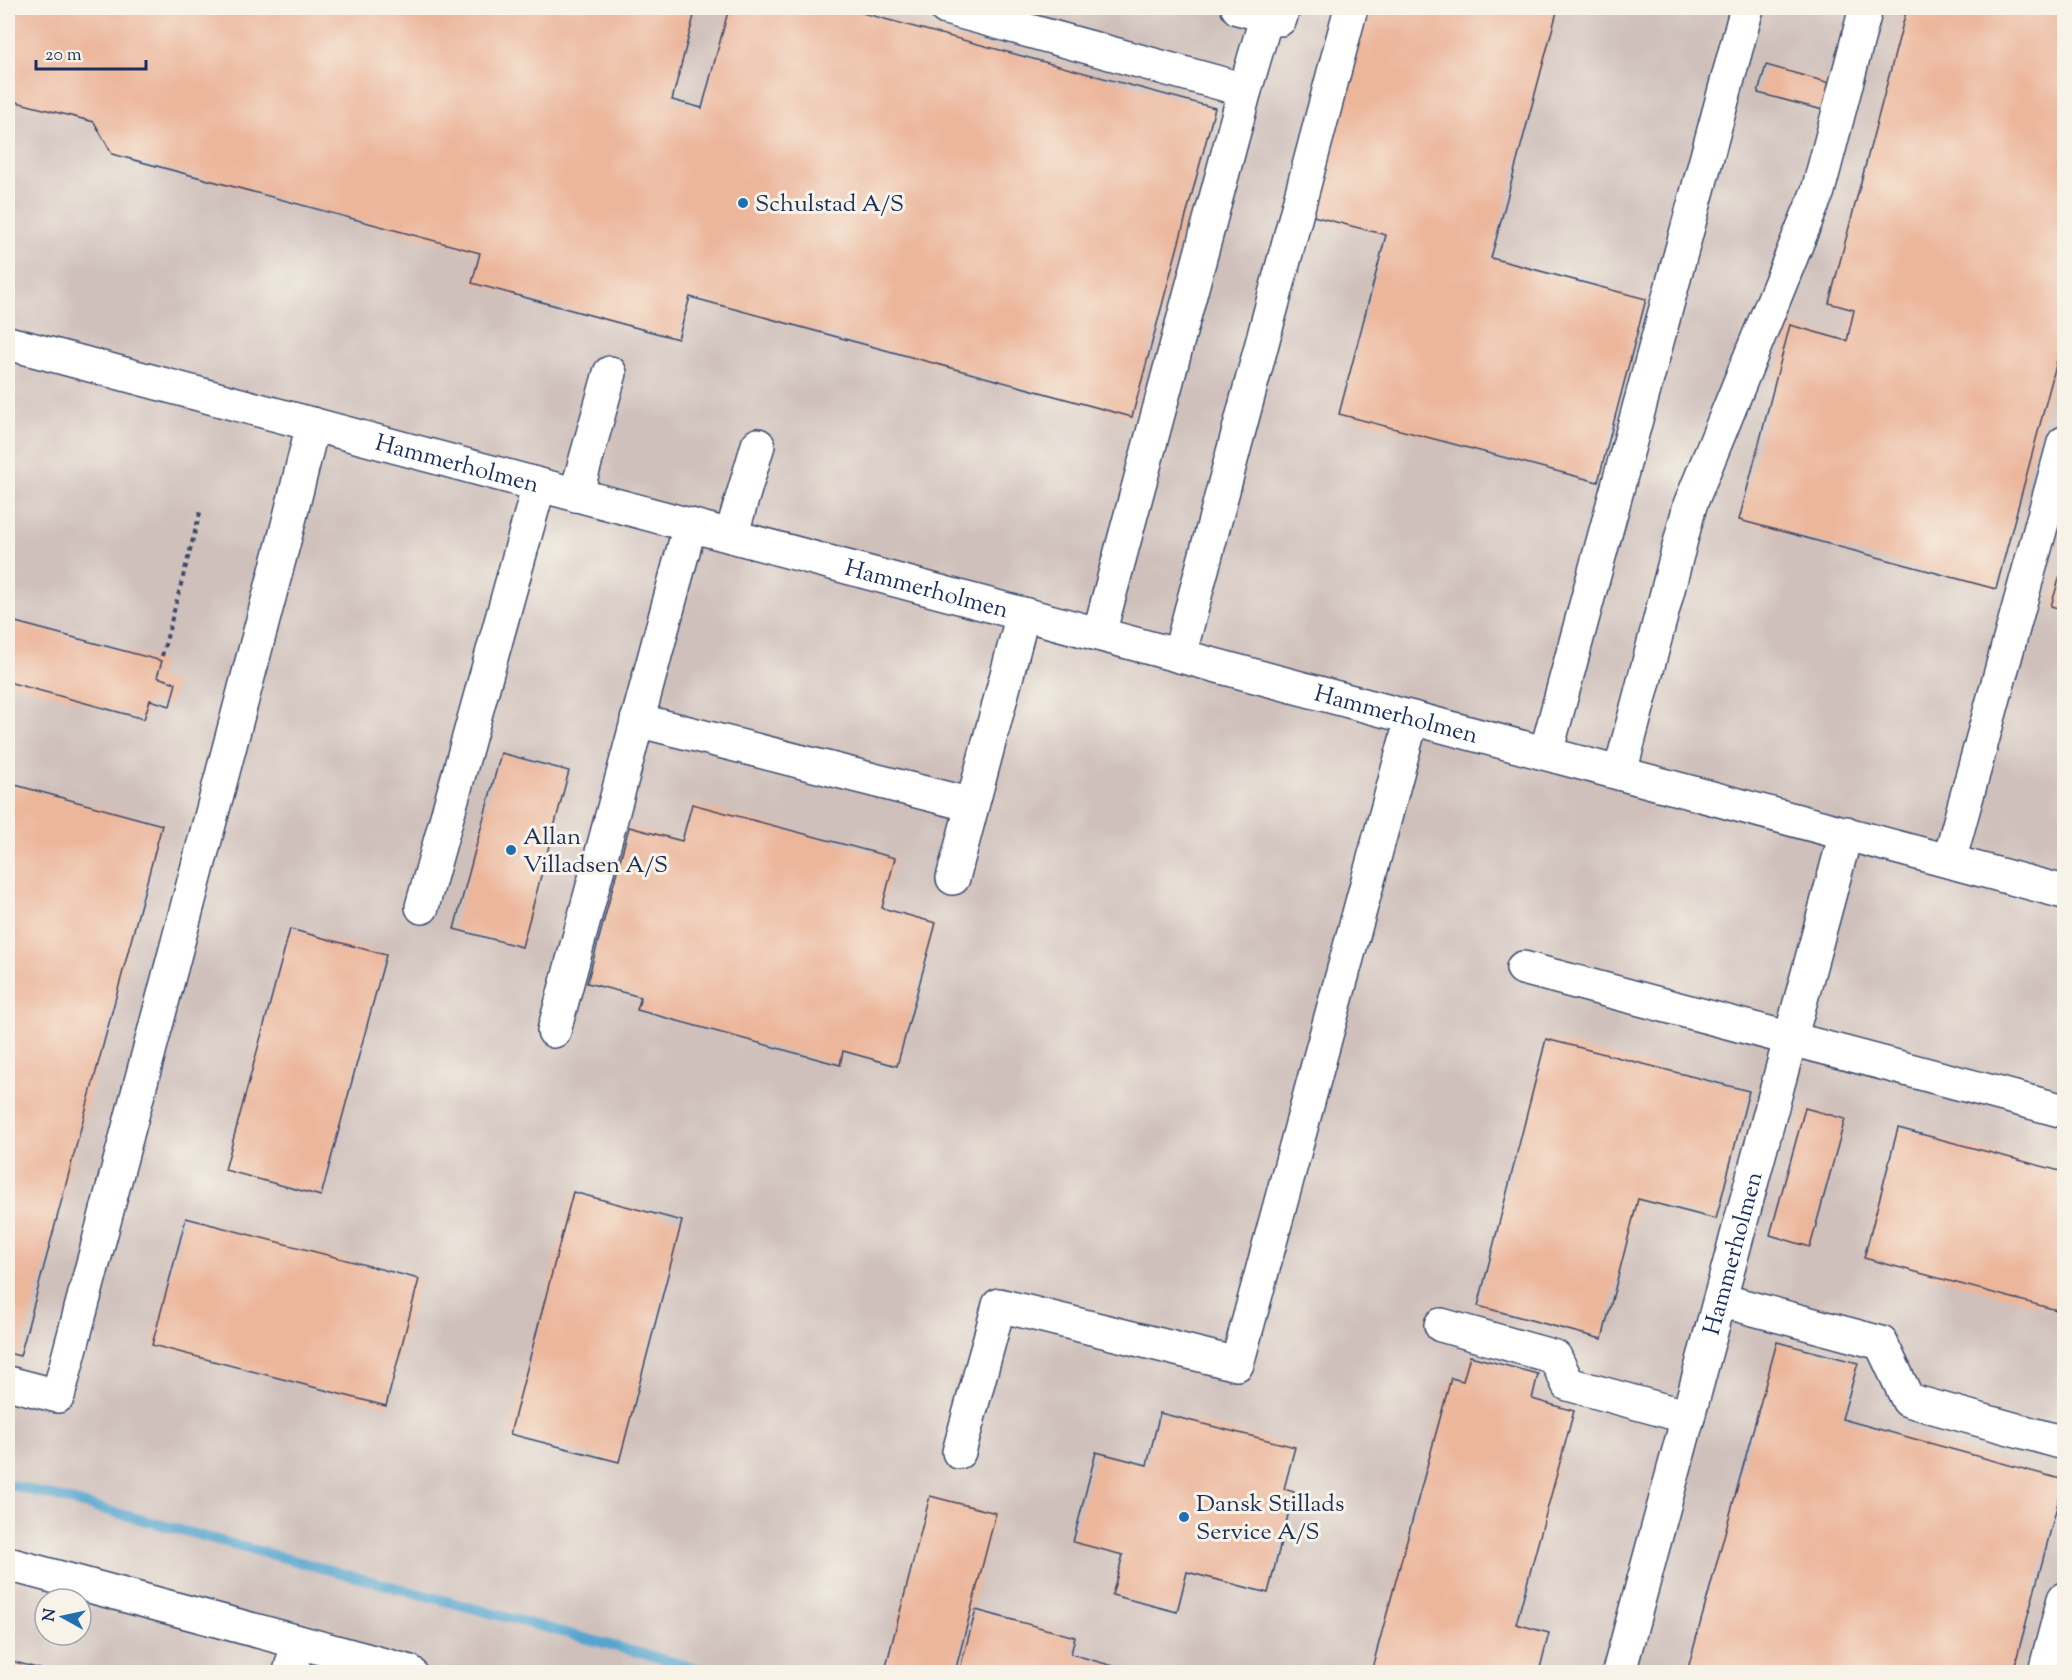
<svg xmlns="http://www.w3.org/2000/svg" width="2072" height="1680" font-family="'Sorts Mill Goudy',serif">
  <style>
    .industrial { fill: #cfc0bb; fill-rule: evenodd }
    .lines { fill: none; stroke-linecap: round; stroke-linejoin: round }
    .stream { stroke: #55a5cf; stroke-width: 10 }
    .building { fill: #ecb69b }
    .minor-casing { stroke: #3a4a6d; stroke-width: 36 }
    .path { stroke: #3a4a6d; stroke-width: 4; stroke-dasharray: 4.5 4.5; stroke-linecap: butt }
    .minor { stroke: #fff; stroke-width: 33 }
    .poi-dot { fill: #1f6fb2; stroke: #f7f3e8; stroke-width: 2 }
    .labels { text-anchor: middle; stroke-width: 6; stroke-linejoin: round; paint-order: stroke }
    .poi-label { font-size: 24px; fill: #1b2f5e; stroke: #f7f3e8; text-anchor: start }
    .street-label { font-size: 24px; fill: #1b2f5e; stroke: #f7f3e8 }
  </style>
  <rect width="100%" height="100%" fill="#f7f3e8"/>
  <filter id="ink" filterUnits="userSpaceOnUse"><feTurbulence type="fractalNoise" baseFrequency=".0167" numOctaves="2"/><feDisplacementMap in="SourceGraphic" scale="12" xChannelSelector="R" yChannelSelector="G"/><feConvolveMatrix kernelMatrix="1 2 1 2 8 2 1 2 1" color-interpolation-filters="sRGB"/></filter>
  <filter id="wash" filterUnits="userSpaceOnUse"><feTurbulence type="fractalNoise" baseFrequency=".008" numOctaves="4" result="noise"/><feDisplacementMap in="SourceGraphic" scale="24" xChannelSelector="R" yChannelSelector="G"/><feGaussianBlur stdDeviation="1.35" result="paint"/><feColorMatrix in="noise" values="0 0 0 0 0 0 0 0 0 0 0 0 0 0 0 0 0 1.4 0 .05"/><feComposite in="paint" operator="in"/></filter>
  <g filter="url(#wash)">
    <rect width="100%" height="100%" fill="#ebe3c4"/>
    <path class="industrial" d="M8 8H2064V1672H8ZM45 1599H81V1635H45Z"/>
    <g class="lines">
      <path class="stream" d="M8 1484 711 1672"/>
    </g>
    <g id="blocks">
      <path class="building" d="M8 8H663L694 16 672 100 702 108 729 8H844L1215 108 1132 417 690 297 678 339 472 283 480 253 112 154 94 122 8 100Z
        M1368 8H1558L1491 258 1646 299 1598 482 1339 414 1386 235 1313 216Z
        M1907 8H2064V335L1996 589 1739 520 1790 325 1847 341 1854 310 1829 303Z
        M1766 65 1830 83 1823 110 1758 93Z
        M2060 576 2064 577V610L2051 606Z
        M8 620 162 661 157 677 176 683 170 706 150 700 144 719 8 682Z
        M501 753 569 771 522 947 454 929Z
        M8 783 162 825 20 1356 8 1353Z
        M692 804 895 858 882 908 936 923 897 1066 843 1051 840 1065 637 1010 641 997 587 983 629 827 682 841Z
        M290 929 386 955 321 1196 225 1170Z
        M1546 1039 1749 1091 1716 1219 1638 1199 1602 1339 1478 1306Z
        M1805 1108 1845 1119 1810 1247 1770 1235Z
        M1898 1128 2064 1172V1312L1864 1258Z
        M573 1192 682 1221 619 1462 510 1434Z
        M186 1218 419 1279 386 1406 152 1345Z
        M1777 1342 1858 1363 1842 1419 2064 1480 2013 1672H1687Z
        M1470 1356 1538 1374 1532 1399 1574 1411 1516 1624 1549 1633 1539 1672H1371L1451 1378 1463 1381Z
        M1160 1413 1295 1447 1284 1489 1294 1492 1268 1593 1187 1572 1177 1612 1112 1595 1123 1555 1073 1542 1096 1452 1147 1465Z
        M930 1496 996 1513 955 1672H895L885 1670Z
        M976 1610 1075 1637 1071 1654 1134 1672H959Z
        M8 1660 51 1672H8Z"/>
    </g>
  </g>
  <g filter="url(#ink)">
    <use href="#blocks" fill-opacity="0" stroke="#3a4a6d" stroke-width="1.5"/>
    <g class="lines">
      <defs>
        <g id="minor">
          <path d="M946 8 1245 90 1099 634"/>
          <path d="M1238 8 1280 19 1282 12"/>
          <path d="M1245 90 1267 15"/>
          <path id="s1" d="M8 343 2064 892"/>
          <path d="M576 495 610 373"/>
          <path d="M731 536 758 445"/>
          <path d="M1179 656 1351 8"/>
          <path d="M637 720 972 805"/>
          <path d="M1546 753 1747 8"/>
          <path d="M1620 773 1690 505 1818 191 1866 8"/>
          <path d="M1949 861 2064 443"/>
          <path d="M953 878 1023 614"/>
          <path d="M422 907 539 485"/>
          <path d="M1523 968 2064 1111"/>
          <path d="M554 1031 690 525"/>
          <path d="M1720 1300 1881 1343 1908 1400 2064 1443"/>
          <path d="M1441 1325 1555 1357 1568 1384 1688 1417"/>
          <path d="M8 1383 58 1396 286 533 313 424"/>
          <path d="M959 1452 999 1305 1237 1364 1412 718"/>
          <path d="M8 1564 410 1672"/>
          <path d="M290 1672 298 1642"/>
          <path id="s2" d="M1619 1672 1846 833"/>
          <path d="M2045 1672 2064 1599"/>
        </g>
      </defs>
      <use href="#minor" class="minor-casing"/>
      <path class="path" d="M162 656 201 509"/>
      <use href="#minor" class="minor"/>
    </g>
  </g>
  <g class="poi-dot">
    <circle cx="743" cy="203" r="6"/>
    <circle cx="511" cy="850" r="6"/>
    <circle cx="1184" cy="1517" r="6"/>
  </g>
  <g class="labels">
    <g class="poi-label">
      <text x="755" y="211">Schulstad A/S</text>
      <text x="523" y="844">Allan<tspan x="523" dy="28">Villadsen A/S</tspan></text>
      <text x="1196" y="1511">Dansk Stillads<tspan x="1196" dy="28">Service A/S</tspan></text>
    </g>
    <g class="street-label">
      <text dy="8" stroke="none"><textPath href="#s1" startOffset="465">Hammerholmen</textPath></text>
      <text dy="8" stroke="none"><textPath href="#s1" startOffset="951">Hammerholmen</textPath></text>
      <text dy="8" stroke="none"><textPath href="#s1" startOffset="1437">Hammerholmen</textPath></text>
      <text dy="8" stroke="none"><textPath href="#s2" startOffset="434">Hammerholmen</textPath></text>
    </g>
  </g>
  <rect width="2072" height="1680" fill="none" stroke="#f7f3e8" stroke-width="30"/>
  <g transform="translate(63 1617) rotate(278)"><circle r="28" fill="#f7f3e8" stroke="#9fa5b1" stroke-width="1.5"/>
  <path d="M0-4.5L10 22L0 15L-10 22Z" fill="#1f6fb2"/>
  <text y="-9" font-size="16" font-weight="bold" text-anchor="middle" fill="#1b2f5e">N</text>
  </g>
  <path d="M36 60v9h110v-9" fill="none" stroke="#1b2f5e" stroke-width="3"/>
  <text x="45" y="60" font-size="18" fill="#1b2f5e" stroke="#f7f3e8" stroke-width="4.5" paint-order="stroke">20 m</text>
</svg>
